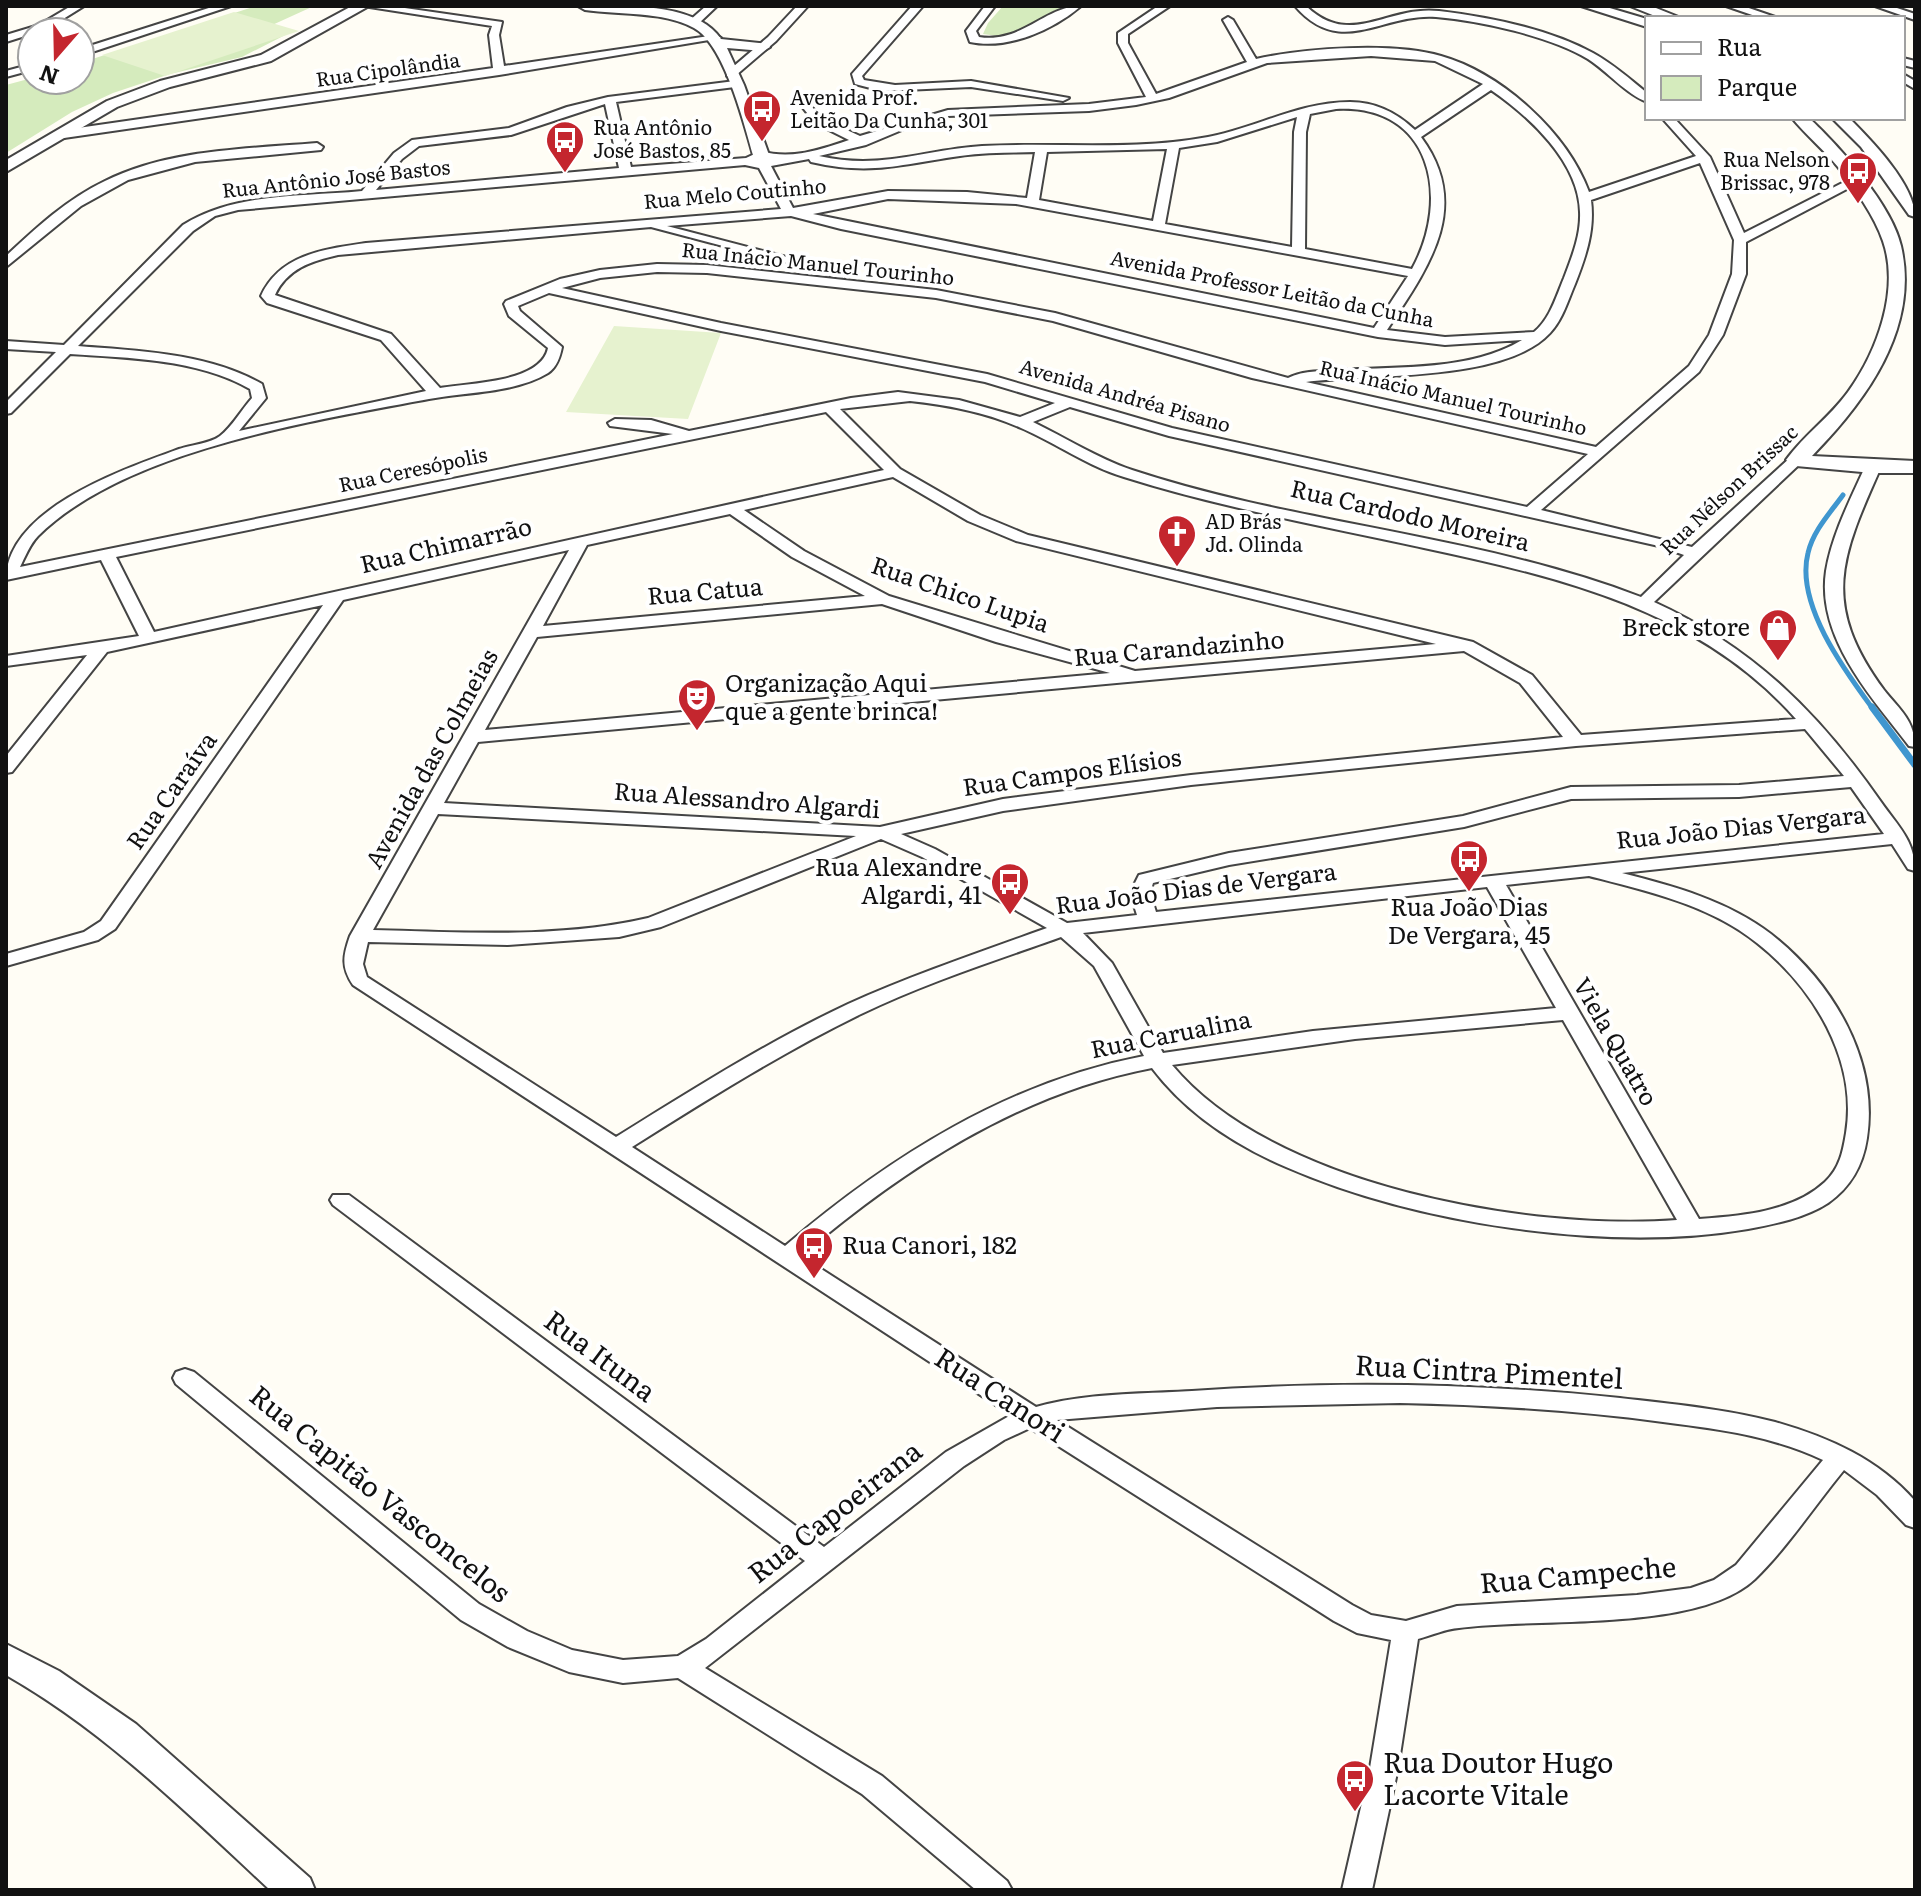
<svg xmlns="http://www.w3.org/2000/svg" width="1921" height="1896" font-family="Literata,serif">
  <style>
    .green { fill: #d5ebbd }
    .pitch { fill: #e6f2cf }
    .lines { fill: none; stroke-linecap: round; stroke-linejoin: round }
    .stream-far1 { stroke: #3f96cf; stroke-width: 5 }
    .stream { stroke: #3f96cf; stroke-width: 7 }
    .minor-casing { stroke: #444; stroke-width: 4 }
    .tertiary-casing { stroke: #444; stroke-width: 4 }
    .minor { fill: #fff; fill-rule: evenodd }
    .tertiary { fill: #fff; fill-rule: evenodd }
    .labels { text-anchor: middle; stroke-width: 8; stroke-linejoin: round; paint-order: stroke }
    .far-street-label { font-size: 20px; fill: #111; stroke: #fff }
    .far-poi-label { font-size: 20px; fill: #111; stroke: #fff; text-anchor: start }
    .street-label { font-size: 24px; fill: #111; stroke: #fff }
    .poi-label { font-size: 24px; fill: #111; stroke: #fff; text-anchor: end }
    .near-street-label { font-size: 28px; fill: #111; stroke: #fff }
    .near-poi-label { font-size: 28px; fill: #111; stroke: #fff; text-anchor: start }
  </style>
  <rect width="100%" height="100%" fill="#fffdf5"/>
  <path class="green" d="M256 6H314L270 26 291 32 242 57 170 74 113 93 72 112 6 153V85L32 78 80 80V63Z
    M1003 6H1065L1011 38 983 34 988 23Z"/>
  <path class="pitch" d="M234 12 299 31 165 76 102 55Z
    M614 326 721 333 688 419 566 412Z"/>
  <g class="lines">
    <path class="stream-far1" d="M1843 495C1830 513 1813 531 1808 553 1795 604 1845 671 1873 709"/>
    <path class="stream" d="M1872 707 1915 765"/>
    <defs>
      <path id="minor" d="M71 6H84L47 29 6 42V35L39 25Z
        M215 6H231L80 56V49Z
        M363 6H391L502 22 499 35 504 66 716 35 721 38 499 75 64 138 58 134 64 130 493 68 489 35 492 26Z
        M706 6H717L697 25H689V21Z
        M797 6H808L776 41 735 76H727V72L768 37Z
        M912 6H923L862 76 864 80 895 85 971 81 1069 98 1063 101 971 87 882 91 855 84 852 74Z
        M985 6H995L976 31 979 37C1021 44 1045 6 1081 6 1053 30 1008 50 970 42L966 31Z
        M1158 6H1170L1128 34V43L1156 94 1247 62 1223 20 1228 17 1233 20 1256 59C1304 48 1394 42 1441 56 1501 73 1567 132 1589 192L1696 156 1662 118H1674L1710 157 1744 233 1854 177 1864 180 1746 242V274L1723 335 1699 372 1541 510 1692 547 1791 457H1801L1804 460 1654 602C1753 647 1819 713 1881 802 1898 826 1915 841 1915 871L1908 869 1892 844 1622 873C1674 886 1728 901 1771 934 1832 982 1879 1059 1867 1138 1863 1165 1851 1187 1828 1203 1805 1218 1775 1224 1748 1229 1609 1253 1416 1224 1286 1167 1235 1145 1186 1113 1152 1068 1019 1093 902 1170 801 1256L1036 1407C1085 1393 1140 1394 1192 1391 1334 1381 1478 1383 1620 1398 1672 1404 1725 1409 1775 1422 1828 1437 1878 1459 1915 1501V1528L1906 1525 1877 1495 1844 1470C1815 1505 1787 1548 1755 1579 1698 1633 1536 1617 1459 1628 1446 1629 1432 1635 1418 1639L1398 1768 1372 1890H1342L1370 1768 1391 1640 1357 1633 1334 1621 1030 1428 1004 1440 964 1466 705 1668 882 1776 1007 1881 1012 1890H976L862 1794 678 1678 623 1683 569 1672 508 1647 461 1620 176 1384 173 1378 176 1372 185 1369 194 1372 479 1604 527 1631 572 1650 623 1660 678 1656 706 1639 805 1561 333 1205 330 1200 333 1195H349L824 1547 946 1452 1011 1415 353 985C341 967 343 956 350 936L569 550 343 600 115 929 98 940 6 966V954L84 932 101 921 323 605 107 652 12 772 6 773V756L87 655 6 666V656L139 636 101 560 6 580C6 509 124 469 179 449 191 445 211 443 220 436 232 427 242 409 252 398L250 389C198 359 129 358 70 354L11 413 6 414V402L56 352 6 349V341L64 345 183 225C235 192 302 197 362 191L394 153 412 140 509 128 567 107 608 97 735 81 741 84 735 87 616 102 631 167 746 158 761 151C790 160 820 150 849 140L815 123 796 99 802 96 823 119 860 136 948 110 1089 104 1146 97 1118 43V33ZM1371 56 1435 61 1483 84 1415 130C1397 113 1376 102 1350 102 1299 102 1256 128 1208 137 1134 151 1057 142 982 146 922 150 881 170 819 156L866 145 909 127 948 116 1089 111 1136 105 1169 98 1267 63ZM1491 90C1529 116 1579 162 1580 212 1581 235 1572 257 1564 278 1556 297 1550 319 1534 332L1445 337 1387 330C1428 268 1473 207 1421 137ZM605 104 619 168 376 190 402 159 419 146 511 135ZM1336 109C1432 104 1451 198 1412 269L1305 249 1306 132 1310 114ZM1297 117 1294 132 1292 247 1165 224 1179 148 1217 142ZM1167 149 1153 221 1039 200 1047 152ZM1035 152 1027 198 967 192 888 191 793 208 771 166 809 159 811 162C871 176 902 164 960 156 985 152 1010 153 1035 152ZM1700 163 1734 240 1732 274 1709 335 1689 366 1596 447 1306 382C1370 374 1505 382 1550 333 1563 319 1568 300 1575 284 1586 256 1595 230 1591 200ZM745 165 759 168 781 209 366 243C325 249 280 254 261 296L267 303 381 340 426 391 239 431 266 398 262 384C208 353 139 351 78 346L193 231 215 216 238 210ZM888 199 1016 204 1408 276 1374 328 813 214ZM791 216 841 229 1378 337 1445 345 1522 340C1470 371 1401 366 1343 370 1326 371 1303 370 1288 378L1055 313 936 290 707 265 657 264 600 270 560 279 506 301 504 304 509 316 548 348C541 383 469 383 440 388L391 334 275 295C287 269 311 261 338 255L651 227 844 278V272L667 226ZM657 272 707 273 936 298 1053 321 1252 378 1588 454 1527 507 1172 428 987 374 721 323 562 288 600 278ZM549 293 721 331 985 382 1055 403 1020 417 959 400 898 392 851 398 689 431 651 420 615 419 608 423 610 426 673 434 20 567C25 557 30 544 38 536 125 450 312 421 429 399 467 392 515 393 548 373 557 367 560 357 562 347L520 311 518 306ZM910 401C947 405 986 412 1021 428 1056 443 1087 466 1124 477 1222 508 1324 526 1424 548 1560 577 1700 610 1796 719L1581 735 1532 675 1473 642 1028 535 980 515 900 469 840 409ZM1070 407 1169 436 1659 546 1684 555 1641 597C1477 534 1298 525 1132 470 1097 458 1066 438 1033 422ZM826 412 884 470 154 632 116 557ZM893 477 968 521 1016 541 1436 644 1135 671 889 596 804 551 744 510ZM730 514 792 557 865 596 543 626 587 545ZM882 604 996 642 1110 673 485 730 537 637ZM1464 651 1520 683 1563 737 1191 775 1003 799 880 827 444 803 478 742ZM1805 729 1844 776 1739 785 1571 787 1463 816 1229 853 1139 875 1130 893 1137 915 1067 923 935 849 901 834 1003 811 1191 785 1576 746ZM1851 787 1884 834 1156 912 1150 893 1153 883 1229 865 1464 827 1571 799 1739 797ZM438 814 856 836 648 918C557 939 465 932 373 930ZM881 839 922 857 1047 928C980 952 913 975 848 1004 767 1042 692 1090 616 1137L367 977 363 964 368 942 508 945 619 937 661 927ZM1589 876C1647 891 1710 905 1757 943 1813 987 1858 1060 1846 1133 1843 1151 1840 1168 1825 1182 1793 1212 1740 1216 1699 1219L1506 885ZM1487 887 1556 1008 1313 1031 1163 1053 1112 963 1083 933ZM1061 937 1094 966 1144 1056C1008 1082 889 1157 785 1246L632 1147C707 1100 781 1053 861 1014 925 983 994 961 1061 937ZM1563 1020 1677 1220C1527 1231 1272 1186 1172 1065L1355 1039ZM1400 1403C1488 1405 1576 1410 1663 1422 1719 1429 1772 1436 1823 1460L1736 1565 1714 1580 1691 1588 1637 1595 1457 1606 1406 1621 1371 1615 1352 1605 1057 1420 1217 1407Z
        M1295 6H1306C1351 49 1387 5 1439 11 1489 17 1549 29 1593 53 1613 64 1630 79 1647 93V102C1626 94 1608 72 1588 59 1550 36 1481 21 1436 17 1381 13 1341 59 1295 6Z
        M1726 6H1743L1778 18H1761Z
        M1875 6H1891L1915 14V20Z
        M1903 58 1915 61V68L1903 65Z
        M32 64V70L6 77V71Z
        M1903 74 1915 81V89L1903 82Z
        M317 143 323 147 321 150 195 162 128 180 81 206 6 267V256C36 228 67 199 105 181 170 149 246 149 317 143Z
        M1873 462 1881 467C1841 557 1820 603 1884 690 1900 710 1915 721 1915 747L1909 746C1872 697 1816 638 1826 571 1832 535 1850 500 1865 467Z"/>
      <path id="tertiary" d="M352 6H369L271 61 170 87 117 107 6 172V160L107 101 160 81 261 55Z
        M578 6C619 6 696 1 721 39L768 44 770 47 763 51 727 48 744 85 769 155 767 158 761 160 753 155C744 123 724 44 694 28 663 11 619 15 585 10Z
        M1581 6H1603L1647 19V27Z
        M1630 6H1651L1681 18H1660Z
        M1792 118H1809C1839 146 1892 205 1901 246 1920 328 1866 401 1812 456L1915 461V473H1873L1796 466 1786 460C1804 435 1830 417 1848 392 1877 352 1900 290 1883 241 1874 215 1855 189 1838 167 1824 150 1806 135 1792 118Z
        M1832 118H1849C1872 141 1915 185 1915 217L1909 215 1861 147Z
        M6 1644 59 1671 136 1724 310 1878 315 1890H270C186 1812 106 1732 6 1675Z"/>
    </defs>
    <use href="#minor" class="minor-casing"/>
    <use href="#tertiary" class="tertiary-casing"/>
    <use href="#minor" class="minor"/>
    <use href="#tertiary" class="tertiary"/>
  </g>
  <defs>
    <symbol id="bus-pin" viewBox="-11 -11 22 30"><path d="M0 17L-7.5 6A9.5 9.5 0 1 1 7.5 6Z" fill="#c4262e" stroke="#fff"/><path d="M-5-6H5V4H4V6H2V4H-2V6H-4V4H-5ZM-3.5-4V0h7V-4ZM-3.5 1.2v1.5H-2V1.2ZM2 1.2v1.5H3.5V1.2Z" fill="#fff"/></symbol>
    <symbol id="church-pin" viewBox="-11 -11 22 30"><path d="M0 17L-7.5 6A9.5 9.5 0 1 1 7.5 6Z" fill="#c4262e" stroke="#fff"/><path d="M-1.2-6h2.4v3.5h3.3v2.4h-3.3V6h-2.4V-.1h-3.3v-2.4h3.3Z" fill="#fff"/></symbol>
    <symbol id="shop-pin" viewBox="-11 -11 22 30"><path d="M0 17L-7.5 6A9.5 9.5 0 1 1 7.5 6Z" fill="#c4262e" stroke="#fff"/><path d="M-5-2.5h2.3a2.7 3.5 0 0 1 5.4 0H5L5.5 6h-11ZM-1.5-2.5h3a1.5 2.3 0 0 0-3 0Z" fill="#fff"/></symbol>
    <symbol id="theatre-pin" viewBox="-11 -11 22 30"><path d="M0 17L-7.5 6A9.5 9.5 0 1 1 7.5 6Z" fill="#c4262e" stroke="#fff"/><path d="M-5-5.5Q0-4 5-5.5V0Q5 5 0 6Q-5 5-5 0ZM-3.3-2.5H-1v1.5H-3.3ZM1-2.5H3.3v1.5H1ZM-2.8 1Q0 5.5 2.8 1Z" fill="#fff"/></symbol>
  </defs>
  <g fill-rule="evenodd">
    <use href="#bus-pin" x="740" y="87" width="44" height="60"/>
    <use href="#bus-pin" x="543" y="118" width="44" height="60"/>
    <use href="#bus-pin" x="1836" y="149" width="44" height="60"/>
    <use href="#church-pin" x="1155" y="512" width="44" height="60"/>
    <use href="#shop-pin" x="1756" y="606" width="44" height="60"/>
    <use href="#theatre-pin" x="675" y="676" width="44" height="60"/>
    <use href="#bus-pin" x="1447" y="837" width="44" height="60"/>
    <use href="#bus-pin" x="988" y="860" width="44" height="60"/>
    <use href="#bus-pin" x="792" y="1224" width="44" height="60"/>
    <use href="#bus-pin" x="1333" y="1757" width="44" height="60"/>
  </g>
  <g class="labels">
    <g class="far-street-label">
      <text transform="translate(388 70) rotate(-8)" y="7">Rua Cipolândia</text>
      <text transform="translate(336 179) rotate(-6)" y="7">Rua Antônio José Bastos</text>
      <text transform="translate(735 194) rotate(-5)" y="7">Rua Melo Coutinho</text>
      <text transform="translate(818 264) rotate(6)" y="7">Rua Inácio Manuel Tourinho</text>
      <text transform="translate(1272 289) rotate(11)" y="7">Avenida Professor Leitão da Cunha</text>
      <text transform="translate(1125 396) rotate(16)" y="7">Avenida Andréa Pisano</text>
      <text transform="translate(1453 398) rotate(13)" y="7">Rua Inácio Manuel Tourinho</text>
      <text transform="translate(413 470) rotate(-12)" y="7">Rua Ceresópolis</text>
      <text transform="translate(1729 490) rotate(-43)" y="7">Rua Nélson Brissac</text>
    </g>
    <g class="far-poi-label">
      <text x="790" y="105">Avenida Prof.<tspan x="790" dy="23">Leitão Da Cunha, 301</tspan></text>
      <text x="593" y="135">Rua Antônio<tspan x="593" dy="23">José Bastos, 85</tspan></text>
      <text x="1830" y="167" text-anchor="end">Rua Nelson<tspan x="1830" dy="23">Brissac, 978</tspan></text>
      <text x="1205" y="529">AD Brás<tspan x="1205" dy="23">Jd. Olinda</tspan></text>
    </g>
    <g class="street-label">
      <text transform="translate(1410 516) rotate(13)" y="8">Rua Cardodo Moreira</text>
      <text transform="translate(446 546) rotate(-13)" y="8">Rua Chimarrão</text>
      <text transform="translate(705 592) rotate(-5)" y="8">Rua Catua</text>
      <text transform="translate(960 595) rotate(19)" y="8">Rua Chico Lupia</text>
      <text transform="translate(1179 649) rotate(-5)" y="8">Rua Carandazinho</text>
      <text transform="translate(432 759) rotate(-61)" y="8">Avenida das Colmeias</text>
      <text transform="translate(1072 773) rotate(-8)" y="8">Rua Campos Elísios</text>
      <text transform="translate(172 791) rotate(-55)" y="8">Rua Caraíva</text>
      <text transform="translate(747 801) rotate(4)" y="8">Rua Alessandro Algardi</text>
      <text transform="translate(1741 828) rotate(-6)" y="8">Rua João Dias Vergara</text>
      <text transform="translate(1196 889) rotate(-7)" y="8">Rua João Dias de Vergara</text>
      <text transform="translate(1171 1035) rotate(-11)" y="8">Rua Carualina</text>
      <text transform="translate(1615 1042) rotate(60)" y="8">Viela Quatro</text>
    </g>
    <g class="poi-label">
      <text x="1750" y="636">Breck store</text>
      <text x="725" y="692" text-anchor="start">Organização Aqui<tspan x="725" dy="28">que a gente brinca!</tspan></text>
      <text x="982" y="876">Rua Alexandre<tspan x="982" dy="28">Algardi, 41</tspan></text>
      <text x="1469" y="916" text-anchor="middle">Rua João Dias<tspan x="1469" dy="28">De Vergara, 45</tspan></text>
      <text x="842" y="1254" text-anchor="start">Rua Canori, 182</text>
    </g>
    <g class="near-street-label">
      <text transform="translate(600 1356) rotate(37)" y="10">Rua Ituna</text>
      <text transform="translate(1489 1372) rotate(3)" y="10">Rua Cintra Pimentel</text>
      <text transform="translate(1000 1395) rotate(33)" y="10">Rua Canori</text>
      <text transform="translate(380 1494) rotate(39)" y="10">Rua Capitão Vasconcelos</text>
      <text transform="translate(835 1512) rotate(-38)" y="10">Rua Capoeirana</text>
      <text transform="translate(1578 1575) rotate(-5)" y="10">Rua Campeche</text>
    </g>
    <g class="near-poi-label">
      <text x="1383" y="1773">Rua Doutor Hugo<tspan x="1383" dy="32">Lacorte Vitale</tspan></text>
    </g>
  </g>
  <rect width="1921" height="1896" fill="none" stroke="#111111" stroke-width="16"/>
  <rect x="1645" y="16" width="260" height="104" fill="#ffffff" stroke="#a0a0a0" stroke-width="2"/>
  <rect x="1661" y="42" width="40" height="12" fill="#ffffff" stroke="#a0a0a0" stroke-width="2"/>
  <text x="1717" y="56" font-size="24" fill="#111111">Rua</text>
  <rect x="1661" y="76" width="40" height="24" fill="#d5ebbd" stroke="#a0a0a0" stroke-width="2"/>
  <text x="1717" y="96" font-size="24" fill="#111111">Parque</text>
  <g transform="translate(56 56) rotate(200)"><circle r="38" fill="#ffffff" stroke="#a0a0a0" stroke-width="2"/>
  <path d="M0-6L14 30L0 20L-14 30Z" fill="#c4262e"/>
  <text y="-12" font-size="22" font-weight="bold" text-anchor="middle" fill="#111111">N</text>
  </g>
</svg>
